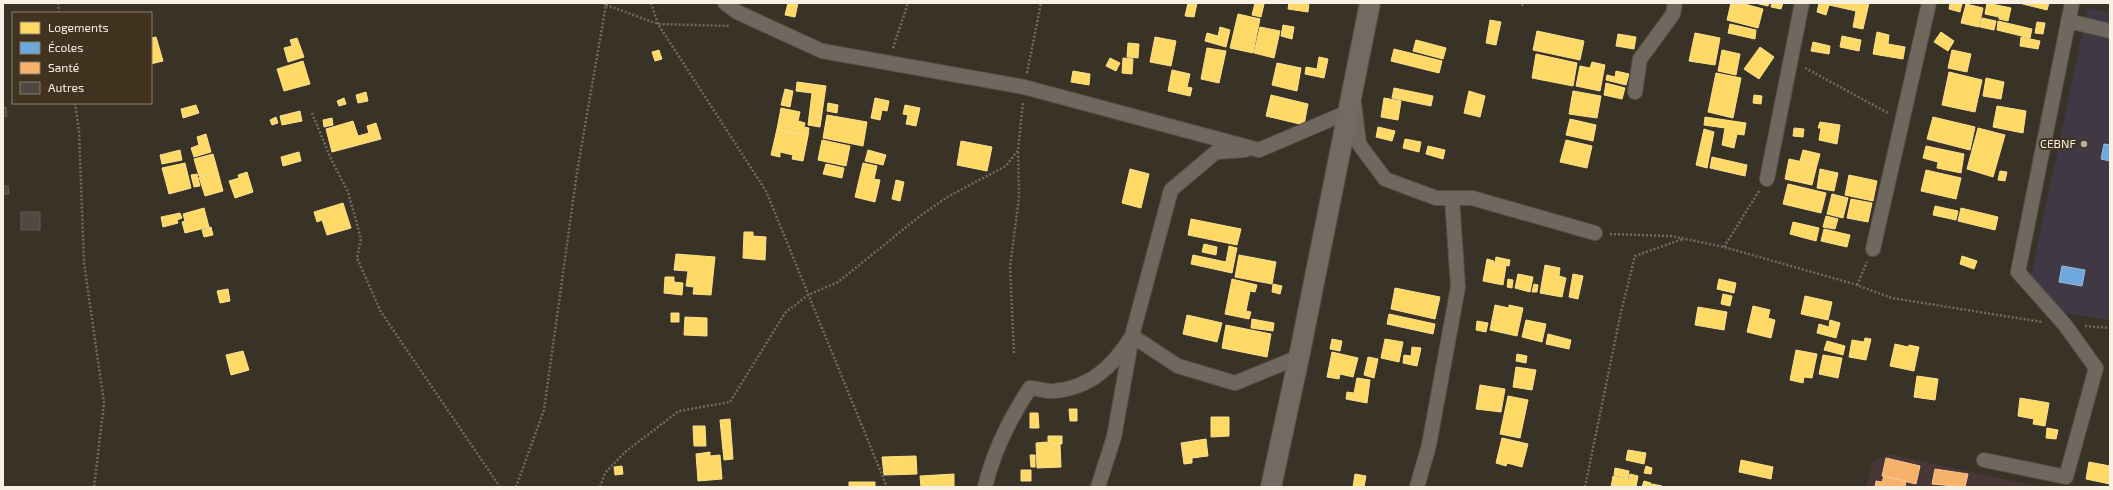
<svg xmlns="http://www.w3.org/2000/svg" width="2113" height="490" font-family="'Exo 2',sans-serif">
  <style>
    .education { fill: #413845 }
    .medical { fill: #493637 }
    .homes { fill: #ffd966; stroke: #fde08c }
    .schools { fill: #6fa8dc; stroke: #98bede }
    .health { fill: #f6b26b; stroke: #f7c58f }
    .building { fill: #4f4941; stroke: #625c52 }
    .lines { fill: none; stroke-linecap: round; stroke-linejoin: round }
    .street-casing { stroke: #585147; stroke-width: 16 }
    .secondary-casing { stroke: #585147; stroke-width: 22 }
    .path { stroke: #716b63; stroke-width: 2.5; stroke-dasharray: 2 2; stroke-linecap: butt }
    .street { stroke: #6e685f; stroke-width: 14 }
    .secondary { stroke: #726b62; stroke-width: 20 }
    .poi-dot { fill: #b6aea2; stroke: #41331f; stroke-width: 1.5 }
    .labels { text-anchor: middle; stroke-width: 4; stroke-linejoin: round; paint-order: stroke }
    .poi-label { font-size: 12px; fill: #f9f0e4; stroke: #41331f; text-anchor: end }
  </style>
  <rect width="100%" height="100%" fill="#393227"/>
  <path class="education" d="M2088 8 2110 13V320L2064 313 2031 275Z"/>
  <path class="medical" d="M1889 454 2041 487H1866L1872 462Z"/>
  <path class="homes" d="M788 3H798L795 17 785 15Z
    M1188 3H1197L1194 17 1185 16Z
    M1255 3 1264 4 1261 17 1252 15Z
    M1289 3H1309L1308 12 1288 9Z
    M1731 3H1741L1763 9 1758 28 1727 20Z
    M1755 3H1769L1768 6Z
    M1772 3H1783L1781 9 1771 7Z
    M1819 3H1869L1863 29 1853 27 1856 11 1829 5 1826 15 1817 12Z
    M1950 3 1962 4 1960 12 1949 9Z
    M1987 3 2011 8 2008 21 1999 19V17L1985 14Z
    M2019 3H2049L2047 10Z
    M1966 4 1983 8 1979 27 1961 23Z
    M1238 14 1260 19 1253 53 1230 48Z
    M1982 18 1996 21 1994 30 1980 27Z
    M1490 20 1501 22 1496 45 1486 43Z
    M1998 21 2032 29 2030 38 1997 30Z
    M2037 22 2045 23 2043 34 2035 33Z
    M1730 24 1756 30 1755 39 1728 33Z
    M1283 25 1294 27 1292 39 1281 36Z
    M1220 27 1230 30 1226 47 1205 41 1207 33 1218 36Z
    M1260 27 1280 31 1274 58 1254 53Z
    M1537 31 1584 41 1580 60 1533 50Z
    M1877 32 1889 35 1888 44 1905 47 1903 59 1873 54Z
    M1941 32 1954 41 1948 51 1934 42Z
    M1695 33 1720 38 1715 65 1689 61Z
    M1618 34 1636 37 1634 49 1616 46Z
    M1842 36 1861 40 1859 51 1840 47Z
    M156 37 163 61 151 64V38Z
    M1155 37 1176 41 1171 66 1150 62Z
    M2021 37 2040 41 2038 49 2020 46Z
    M297 38 304 57 288 62 284 48 292 46 290 40Z
    M1416 40 1446 48 1443 59 1413 51Z
    M1813 42 1830 46 1829 54 1811 51Z
    M1128 43 1139 44 1138 58 1127 57Z
    M1760 47 1774 57 1759 79 1744 69Z
    M1207 48 1226 51 1219 83 1201 79Z
    M1394 49 1442 61 1439 73 1391 61Z
    M659 50 662 59 655 61 652 52Z
    M1722 50 1740 54 1736 75 1718 71Z
    M1952 50 1971 54 1967 72 1948 68Z
    M1536 54 1577 63 1573 86 1532 78Z
    M1319 57 1328 59 1324 78 1305 74 1306 67 1317 69Z
    M1110 58 1120 63 1116 71 1106 66Z
    M1123 58 1133 59 1132 74 1122 73Z
    M303 61 310 84 284 91 277 69Z
    M1592 62 1605 65 1600 91 1576 86 1580 66 1590 68Z
    M1277 63 1301 68 1297 91 1272 85Z
    M1172 70 1190 74 1187 87 1192 88 1190 96 1168 91Z
    M1073 71 1090 74 1089 85 1071 82Z
    M1616 71 1629 74 1626 85 1606 80 1607 75 1615 77Z
    M1949 72 1982 80 1975 112 1942 105Z
    M1716 73 1741 78 1733 118 1708 112Z
    M1986 78 2004 82 2001 99 1983 96Z
    M797 82 826 86 820 127 808 125 812 93 796 91Z
    M1606 83 1625 88 1622 99 1604 95Z
    M1394 88 1433 96 1431 106 1392 98Z
    M785 89 793 91 790 107 781 105Z
    M1469 91 1485 96 1480 117 1464 113Z
    M1573 91 1601 96 1597 118 1569 114Z
    M366 92 368 101 358 103 356 95Z
    M1271 95 1308 104 1304 125 1266 116Z
    M1754 95 1762 96 1761 104 1753 103Z
    M344 98 346 104 339 106 337 101Z
    M875 98 889 101 887 111 882 110 880 120 871 118Z
    M1384 98 1401 101 1398 120 1381 117Z
    M828 103 838 105 837 113 827 111Z
    M196 105 199 113 183 118 181 109Z
    M905 105 920 108 916 126 906 124 908 115 903 114Z
    M1997 106 2026 111 2023 133 1993 127Z
    M781 108 800 112 798 121 805 123 804 127 809 128 808 136 777 129Z
    M300 111 302 121 282 125 280 116Z
    M827 115 867 122 863 146 823 138Z
    M276 117 278 123 272 125 270 120Z
    M1705 117 1746 123 1744 135 1737 134 1734 148 1722 145 1725 128 1704 125Z
    M1933 117 1975 127 1970 150 1927 139Z
    M332 118 333 125 324 127 323 120Z
    M1570 119 1596 125 1593 141 1566 135Z
    M353 121 358 136 369 133 367 126 376 123 381 139 332 152 326 129Z
    M1820 122 1840 125 1837 144 1819 140 1821 128H1818Z
    M1378 127 1395 131 1392 141 1376 137Z
    M1794 128 1804 129 1803 137 1793 136Z
    M1978 128 2005 135 1993 177 1967 169Z
    M777 129 808 136 803 161 792 159 793 155 780 152V157L771 155Z
    M1704 129 1714 132 1707 168 1696 165Z
    M206 134 211 152 194 157 191 148 199 145 197 137Z
    M1405 139 1421 142 1419 152 1403 148Z
    M822 140 850 146 846 166 818 160Z
    M1566 140 1592 146 1587 168 1560 162Z
    M961 141 992 147 987 171 957 165Z
    M1428 146 1445 150 1443 159 1426 154Z
    M1926 146 1964 154 1961 173 1937 168 1938 162 1923 158Z
    M180 150 182 160 162 164 160 155Z
    M868 150 886 155 883 165 865 161Z
    M1803 150 1820 154 1817 165 1800 161Z
    M299 152 301 161 283 166 281 157Z
    M213 154 218 172 199 176 194 159Z
    M1712 157 1747 165 1745 176 1710 168Z
    M1789 159 1817 165 1812 185 1785 179Z
    M185 163 191 188 169 194 162 168Z
    M863 163 877 166 874 179 880 180 875 202 855 197Z
    M826 164 844 168 842 178 823 174Z
    M1130 169 1149 174 1141 208 1122 203Z
    M1820 169 1838 173 1834 191 1817 188Z
    M1926 170 1961 178 1956 199 1921 191Z
    M2000 171 2007 172 2005 181 1998 180Z
    M218 172 223 191 205 196 199 177Z
    M247 172 253 192 235 198 229 181 239 178 238 175Z
    M197 174 200 186 194 187 191 175Z
    M1849 175 1877 181 1873 201 1845 195Z
    M896 180 904 182 900 201 892 199Z
    M1788 184 1826 193 1821 213 1783 204Z
    M1832 194 1848 198 1843 218 1827 214Z
    M1851 199 1872 203 1868 222 1847 218Z
    M343 203 351 228 327 235 322 220 317 222 314 212Z
    M1935 206 1958 211 1956 220 1933 215Z
    M204 208 209 227 185 233 182 222 185 221 183 214Z
    M1961 208 1998 217 1995 230 1958 221Z
    M180 213 182 218 177 220 178 223 163 227 161 217Z
    M1826 216 1838 219 1835 229 1823 227Z
    M1191 219 1241 229 1237 245 1188 235Z
    M1793 222 1819 228 1816 241 1790 234Z
    M211 227 213 235 204 237 202 230Z
    M1824 229 1850 235 1847 247 1821 241Z
    M744 232H753V236L766 237 765 260 743 258Z
    M1204 244 1217 247 1216 255 1202 252Z
    M1229 246 1237 248 1232 273 1191 264 1193 255 1226 262Z
    M676 254 715 257 711 295 693 294 694 287 686 286 688 271 674 270Z
    M1239 255 1276 262 1272 284 1235 277Z
    M1962 256 1977 261 1974 269 1960 264Z
    M1496 257 1510 260 1509 266 1495 263Z
    M1487 259 1494 261V263L1506 266 1503 285 1483 281Z
    M1545 265 1560 268 1559 276 1566 278 1562 297 1540 293Z
    M1518 274 1533 277 1530 292 1515 288Z
    M1573 274 1583 276 1578 299 1569 297Z
    M665 277H674V282L683 283 682 295 664 293Z
    M1232 279 1257 285 1255 292 1250 291 1246 311 1251 312 1249 319 1225 314Z
    M1508 279 1513 280 1512 288 1507 287Z
    M1719 279 1736 283 1734 293 1717 289Z
    M1273 284 1282 286 1280 294 1272 292Z
    M1534 284 1538 285 1537 292H1532Z
    M1395 288 1440 297 1435 319 1391 309Z
    M228 289 230 301 220 303 217 291Z
    M1723 294 1732 296 1730 306 1721 304Z
    M1805 296 1832 302 1828 320 1801 314Z
    M1495 305 1509 308V305L1523 308 1517 336 1490 330Z
    M1753 306 1770 310 1768 318 1775 320 1771 338 1747 332Z
    M1698 307 1727 312 1724 330 1695 325Z
    M671 313H679V322H671Z
    M1389 314 1435 324 1433 334 1387 324Z
    M1187 315 1222 323 1217 342 1183 334Z
    M685 317 707 318V336L684 335Z
    M1252 319 1274 323 1273 331 1251 328Z
    M1526 320 1546 324 1542 342 1522 337Z
    M1830 320 1840 323 1836 338 1817 333 1819 324 1829 327Z
    M1477 321 1488 323 1486 332 1476 330Z
    M1226 325 1271 334 1267 357 1222 348Z
    M1548 334 1571 340 1569 349 1546 344Z
    M1865 338 1871 339 1866 360 1849 357 1852 340 1864 342Z
    M1332 339 1342 341 1340 351 1330 349Z
    M1385 339 1403 342 1399 362 1381 358Z
    M1827 341 1845 346 1843 355 1824 350Z
    M1895 344 1908 347 1909 345 1919 347 1914 371 1890 366Z
    M1412 347 1421 348 1417 366 1403 363 1404 355 1411 356Z
    M1796 350 1817 354 1812 378 1804 377 1803 383 1790 380Z
    M243 351 249 370 231 375 226 355Z
    M1332 352 1358 358 1353 377 1340 374 1339 379 1327 377Z
    M1517 354 1527 356 1526 363 1516 361Z
    M1823 355 1842 358 1838 378 1819 374Z
    M1368 357 1378 359 1374 378 1364 375Z
    M1516 367 1536 370 1532 390 1513 387Z
    M1917 376 1938 379 1935 400 1914 397Z
    M1357 378 1370 380 1367 403 1346 399 1347 392 1354 393Z
    M1480 385 1505 389 1501 412 1476 409Z
    M1508 396 1528 400 1520 438 1500 434Z
    M2020 398 2049 403 2045 426 2033 424 2034 419 2018 416Z
    M1069 409H1077V421H1070Z
    M1030 413H1038L1039 428H1030Z
    M1211 417H1229V436L1211 437Z
    M730 419 733 459 724 460 720 420Z
    M693 426H705L706 446H694Z
    M2047 428 2058 430 2056 439 2046 438Z
    M1048 436H1062V444H1048Z
    M1502 438 1528 444 1522 467 1507 463 1506 466 1496 463Z
    M1206 439 1208 456 1192 458V463L1184 464 1181 443Z
    M1047 442 1048 445 1060 444 1061 467 1037 468 1036 443Z
    M1628 450 1646 453 1644 464 1626 460Z
    M710 452V456L720 455 722 479 698 481 696 454Z
    M1030 455H1035V467H1031Z
    M916 456 917 474 884 475 882 457Z
    M1741 460 1773 467 1771 479 1739 472Z
    M2089 462 2110 466V484L2086 479Z
    M622 466 623 474 615 475 614 467Z
    M1646 466 1652 468 1651 474 1644 473Z
    M1615 468 1629 471 1628 478 1614 475Z
    M1021 470H1031V481H1021Z
    M954 474V487H921L920 476Z
    M1355 474 1366 476 1364 487H1353Z
    M1630 474 1638 476 1636 487H1611L1613 476 1629 479Z
    M1644 481 1651 483 1650 487H1642Z
    M849 482H875V487H849Z
    M1652 484 1662 486V487H1651Z"/>
  <path class="schools" d="M2104 144 2110 145V161L2101 159Z
    M2062 266 2085 270 2082 286 2059 282Z"/>
  <path class="health" d="M1886 458 1920 466 1916 484 1882 476Z
    M1935 469 1968 474 1965 487 1932 484Z
    M1884 476 1906 481 1905 487H1875L1876 481 1882 482Z"/>
  <path class="building" d="M6 107 7 116 3 117V108Z
    M3 186H8L9 194H3Z
    M21 212H40V230H21Z"/>
  <g class="lines">
    <defs>
      <path id="street" d="M725 3 737 12 822 51 1024 87 1259 150 1348 112
        M2068 21 2110 31
        M1635 92 1640 59 1673 14 1675 3
        M1354 103 1359 144 1385 179 1436 198H1472L1595 233
        M1767 179 1802 3
        M1873 249 1929 3
        M1984 460 2066 477 2096 368 2065 325 2018 272 2072 3
        M985 487C993 453 1010 418 1030 388 1038 388 1046 392 1054 391 1091 388 1114 365 1132 336L1178 366 1235 383 1299 357
        M1098 487 1114 437 1132 336 1171 190 1216 152 1245 150
        M1417 487 1429 445 1458 287 1452 198"/>
      <path id="secondary" d="M1271 487 1299 357 1370 3"/>
    </defs>
    <use href="#street" class="street-casing"/>
    <use href="#secondary" class="secondary-casing"/>
    <path class="path" d="M58 3 59 13
      M651 3 658 24 766 191 887 487
      M606 5 658 24 730 26
      M1522 6 1523 3
      M893 48 908 3
      M1805 68 1888 113
      M1027 73 1041 3
      M75 103 79 131 84 263 104 403 94 487
      M312 113 331 159 348 192 361 239 357 258 381 312 500 487
      M1610 234 1671 236 1724 247 1854 284 1892 298 2042 322
      M1724 247 1759 191
      M1857 285 1867 262
      M2085 326 2110 328
      M1014 353 1010 267 1019 197 1018 150
      M516 487 544 410 577 172 606 5 604 3
      M600 487 605 473 625 452 679 411 730 402 785 313 808 295 838 282 920 216 949 196 1006 166 1018 150 1023 102
      M1585 487 1621 312 1635 256 1683 239"/>
    <use href="#street" class="street"/>
    <use href="#secondary" class="secondary"/>
  </g>
  <circle class="poi-dot" cx="2084" cy="144" r="4"/>
  <g class="labels">
    <g class="poi-label">
      <text x="2076" y="148">CEBNF</text>
    </g>
  </g>
  <rect width="2113" height="490" fill="none" stroke="#f9f0e4" stroke-width="8"/>
  <rect x="12" y="12" width="140" height="92" fill="#41331f" stroke="#8b7f6e"/>
  <rect x="20" y="22" width="20" height="12" fill="#ffd966" stroke="#8b7f6e"/>
  <text x="48" y="32" font-size="12" fill="#f9f0e4">Logements</text>
  <rect x="20" y="42" width="20" height="12" fill="#6fa8dc" stroke="#8b7f6e"/>
  <text x="48" y="52" font-size="12" fill="#f9f0e4">Écoles</text>
  <rect x="20" y="62" width="20" height="12" fill="#f6b26b" stroke="#8b7f6e"/>
  <text x="48" y="72" font-size="12" fill="#f9f0e4">Santé</text>
  <rect x="20" y="82" width="20" height="12" fill="#4f4941" stroke="#8b7f6e"/>
  <text x="48" y="92" font-size="12" fill="#f9f0e4">Autres</text>
</svg>
